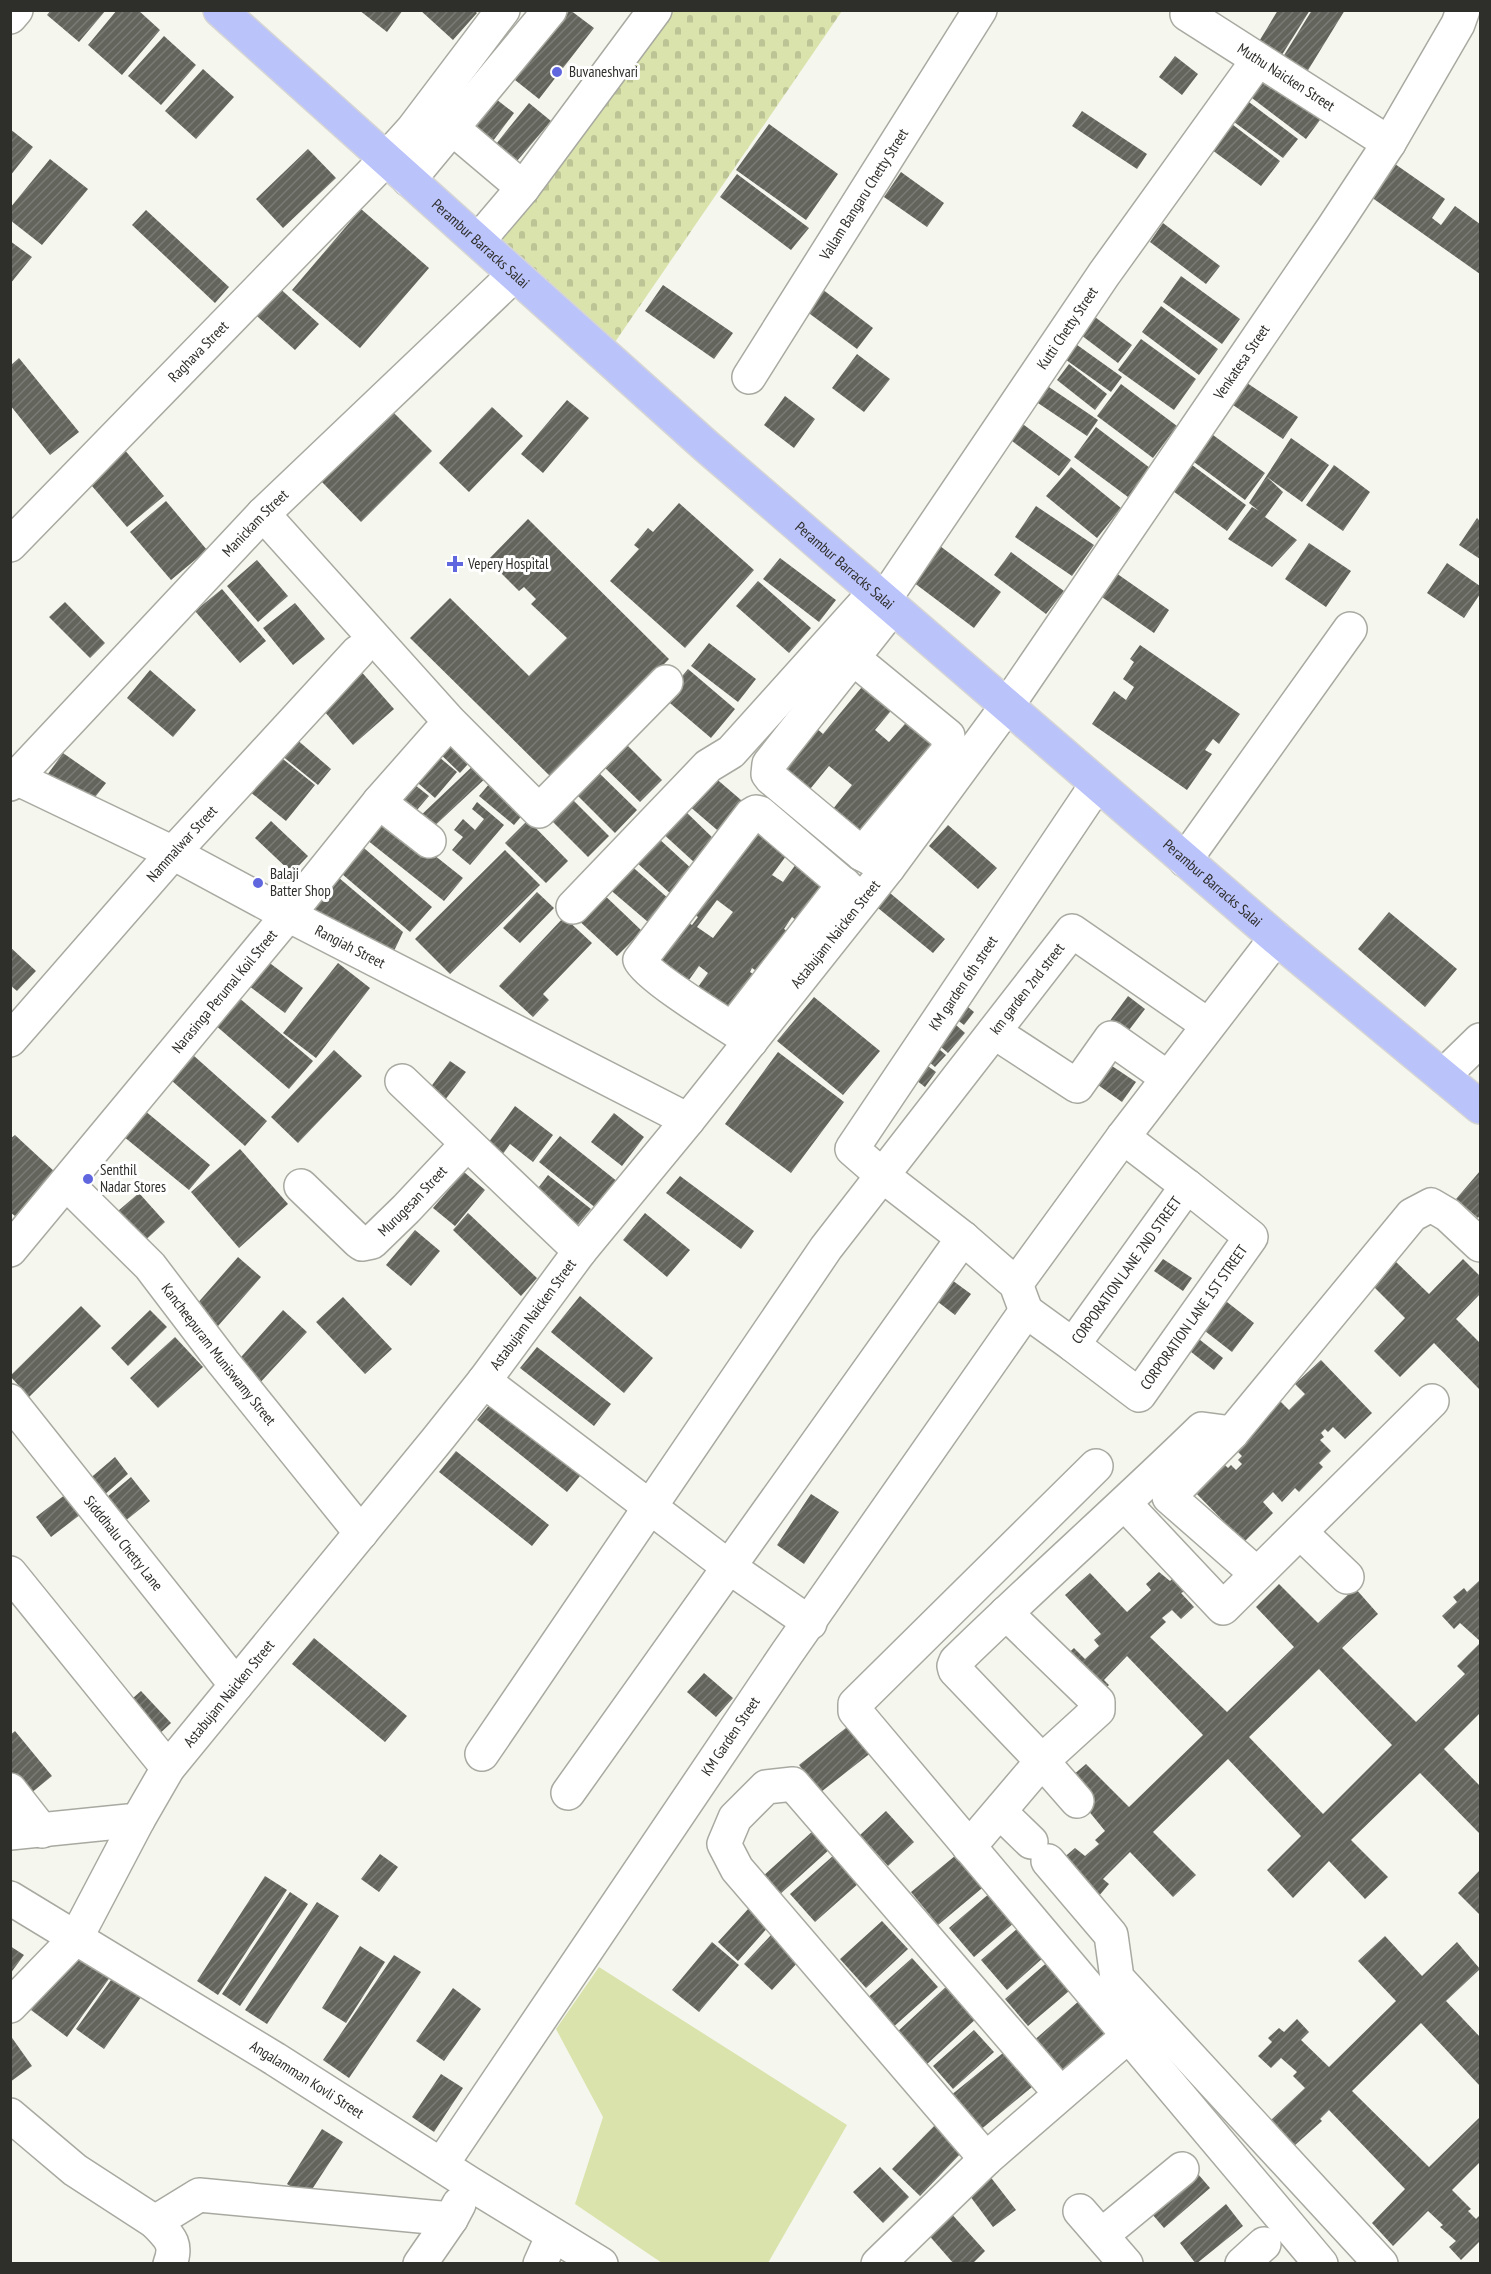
<svg xmlns="http://www.w3.org/2000/svg" width="1491" height="2274" font-family="'PT Sans Narrow',sans-serif">
  <style>
    .green { fill: #dbe3ad }
    .cemetery { fill: url(#cemetery-stones) }
    .building { fill: url(#building-hatch); fill-rule: evenodd }
    .lines { fill: none; stroke-linecap: round; stroke-linejoin: round }
    .minor-casing { stroke: #a8aaa1; stroke-width: 36 }
    .major-casing { stroke: #d5d5d5; stroke-width: 36 }
    .minor { stroke: #fff; stroke-width: 33 }
    .major { stroke: #bbc3fb; stroke-width: 33 }
    .poi-dot { fill: #5f66de; stroke: #fff; stroke-width: 2 }
    .labels { text-anchor: middle; stroke-width: 6; stroke-linejoin: round; paint-order: stroke }
    .poi-label { font-size: 15px; fill: #2e2e2b; stroke: #fff; text-anchor: start }
    .street-label { font-size: 15px; fill: #2e2e2b; stroke: #fff }
  </style>
  <defs>
    <pattern id="cemetery-stones" width="16" height="16" patternUnits="userSpaceOnUse" patternTransform="scale(1.5)"><rect width="16" height="16" fill="#dbe3ad"/><path d="M2 7V4a2 2 0 0 1 4 0v3zM10 15v-3a2 2 0 0 1 4 0v3z" fill="#bcc395"/></pattern>
    <pattern id="building-hatch" width="6" height="6" patternUnits="userSpaceOnUse" patternTransform="scale(1.5)"><rect width="6" height="6" fill="#63645c"/><path d="M-1 1l2-2M0 6l6-6M5 7l2-2" fill="none" stroke="#7a7b75"/></pattern>
  </defs>
  <rect width="100%" height="100%" fill="#f5f6ed"/>
  <path class="green" d="M599 1967 847 2125 768 2263H662L575 2204 603 2117 556 2029Z"/>
  <path class="cemetery" d="M655 11H842L613 345 485 230Z"/>
  <path class="building" d="M51 10H106L79 42 47 15Z
    M117 10H138L160 30 122 75 88 45Z
    M359 10H403L387 32Z
    M420 10H474L477 13 453 40Z
    M570 10 594 28 539 99 515 80Z
    M1278 10H1310L1275 66 1252 53Z
    M1312 10H1345L1302 80 1278 65Z
    M164 36 196 65 161 105 128 76Z
    M1175 56 1198 74 1182 95 1159 77Z
    M203 69 234 97 196 139 165 111Z
    M1262 76 1320 120 1306 139 1248 95Z
    M487 92 514 113 487 149 460 128Z
    M1245 99 1298 139 1283 158 1230 119Z
    M529 103 551 121 517 161 496 144Z
    M1082 111 1147 154 1137 169 1072 126Z
    M1228 121 1280 161 1261 186 1208 147Z
    M769 124 838 174 806 220 736 170Z
    M10 129 33 147 10 176Z
    M308 149 336 178 283 228 256 199Z
    M50 159 88 189 42 245 10 220V208Z
    M1395 164 1445 199 1432 218 1441 225 1455 206 1480 224V274L1371 197Z
    M901 172 944 203 927 227 884 197Z
    M737 174 809 228 791 250 720 197Z
    M361 209 429 268 360 348 292 290Z
    M146 210 229 287 215 303 132 225Z
    M1163 223 1220 266 1206 284 1150 242Z
    M10 241 32 257 10 284Z
    M1181 276 1240 319 1222 344 1163 302Z
    M275 284 319 324 295 350 250 310Z
    M663 285 733 333 714 359 645 311Z
    M822 289 873 328 857 349 806 311Z
    M1161 306 1218 349 1199 375 1142 332Z
    M1087 311 1132 345 1118 363 1073 329Z
    M1141 339 1196 379 1174 410 1118 370Z
    M1073 342 1122 377 1111 392 1062 357Z
    M857 354 890 379 864 412 832 388Z
    M19 358 79 432 50 455 10 405V366Z
    M1069 364 1107 394 1095 410 1057 380Z
    M1040 381 1098 420 1087 436 1029 397Z
    M1247 383 1298 417 1283 439 1233 405Z
    M1121 384 1177 426 1153 458 1097 416Z
    M785 396 815 419 794 448 764 425Z
    M567 400 589 418 543 473 521 454Z
    M492 407 523 436 469 492 439 463Z
    M392 411 432 451 361 522 321 481Z
    M1012 416 1071 460 1059 476 1000 432Z
    M1096 427 1150 468 1128 497 1074 457Z
    M1213 435 1265 473 1245 500 1194 462Z
    M1291 438 1329 465 1302 502 1267 477 1283 492 1265 517 1297 540 1272 567 1228 539 1252 507 1259 511 1249 503Z
    M123 448 164 496 127 527 86 479Z
    M1192 465 1246 505 1227 531 1173 491Z
    M1334 465 1370 492 1343 531 1306 505Z
    M1071 467 1121 508 1097 538 1046 496Z
    M166 501 207 550 171 580 130 532Z
    M679 503 754 570 685 648 610 581 639 549 634 545 648 528 653 532Z
    M1036 506 1094 545 1072 576 1015 537Z
    M1477 518 1480 521V559L1459 545Z
    M528 519 669 659 552 778 410 638 450 598 529 676 567 638 531 604 536 599 524 587 519 591 488 560Z
    M1309 543 1351 571 1326 607 1285 579Z
    M940 546 1001 592 974 628 913 582Z
    M1011 552 1064 591 1046 614 994 575Z
    M780 558 836 600 819 622 763 579Z
    M257 560 288 596 258 622 227 586Z
    M1447 563 1480 586V594L1464 618 1427 593Z
    M1116 573 1169 610 1154 633 1099 595Z
    M758 581 811 628 789 653 736 606Z
    M222 589 266 641 240 663 195 611Z
    M65 602 105 643 90 658 49 617Z
    M295 603 325 639 293 665 263 628Z
    M709 643 756 679 738 702 691 666Z
    M1140 645 1240 714 1219 744 1213 739 1205 750 1212 754 1187 790 1092 724 1114 691 1126 700 1134 687 1123 679 1134 662 1130 659Z
    M359 669 394 709 353 745 319 705Z
    M688 669 735 709 711 738 664 698Z
    M150 670 196 710 173 737 127 698Z
    M866 682 895 706 875 730 889 742 911 717 938 740 856 836 829 814 852 785 829 766 806 794 778 771 815 727 823 734Z
    M451 730 477 754 460 773 434 748Z
    M295 738 331 769 318 785 281 755Z
    M623 741 662 780 640 802 600 763Z
    M433 752 457 772 435 798 411 777Z
    M63 753 106 783 92 801 45 778Z
    M278 755 315 785 286 821 249 791Z
    M477 762 489 775 428 832 416 820Z
    M595 769 637 810 615 833 573 791Z
    M713 776 748 806 723 835 688 805Z
    M405 777 429 796 411 817 388 798Z
    M495 777 530 806 514 825 479 796Z
    M569 796 609 836 588 857 548 817Z
    M477 802 504 825 470 865 452 850 463 837 454 830 463 819 475 830 484 819 472 809Z
    M682 808 716 841 695 863 660 831Z
    M381 813 463 878 444 901 362 836Z
    M528 820 568 861 546 883 505 843Z
    M271 821 308 856 292 873 255 838Z
    M948 825 997 868 978 889 929 846Z
    M757 829 789 852 772 875 783 882 799 860 831 883 801 924 792 917 784 929 793 935 764 976 752 968 750 972 756 976 726 1017 693 994 708 973 699 966 684 987 655 966 687 922 692 925 698 917 692 913ZM717 900 733 912 713 938 697 927Z
    M657 837 694 871 672 895 635 861Z
    M357 842 432 907 410 932 335 868Z
    M505 850 540 885 450 974 415 939Z
    M628 863 669 899 648 922 607 887Z
    M332 872 403 932 394 951 307 906Z
    M599 890 642 931 617 956 575 917Z
    M537 892 554 908 520 943 503 928Z
    M890 893 945 939 933 953 878 908Z
    M1389 912 1457 969 1425 1007 1358 949Z
    M564 917 592 943 543 994 549 1000 533 1017 499 986Z
    M10 947 36 971 17 991 10 985Z
    M263 958 303 988 285 1013 245 983Z
    M338 963 370 988 316 1058 283 1033Z
    M951 993 974 1012 964 1025 940 1007Z
    M1128 996 1145 1009 1126 1034 1109 1022Z
    M238 997 313 1061 289 1089 214 1024Z
    M814 997 880 1051 843 1095 777 1041Z
    M938 1009 965 1033 948 1053 921 1030Z
    M921 1034 946 1055 935 1067 910 1046Z
    M334 1050 362 1076 298 1143 271 1117Z
    M778 1052 844 1102 791 1173 725 1124Z
    M910 1053 936 1072 925 1087 899 1067Z
    M193 1055 267 1121 245 1146 171 1080Z
    M450 1061 466 1072 439 1108 424 1096Z
    M1112 1066 1136 1082 1122 1102 1098 1085Z
    M515 1106 553 1135 533 1162 510 1144 498 1161 483 1150Z
    M144 1110 210 1165 189 1190 123 1136Z
    M614 1113 644 1137 622 1166 591 1142Z
    M15 1135 56 1173 15 1216 10 1212V1139Z
    M560 1136 618 1182 597 1209 539 1162Z
    M240 1149 288 1204 239 1248 191 1192Z
    M1480 1171V1215L1478 1218 1456 1199Z
    M464 1172 485 1190 455 1226 433 1208Z
    M548 1175 591 1209 574 1229 532 1196Z
    M680 1176 754 1231 741 1249 666 1193Z
    M139 1193 165 1222 138 1247 111 1217Z
    M468 1213 537 1278 521 1296 453 1230Z
    M645 1213 690 1250 667 1277 623 1240Z
    M415 1230 440 1251 411 1286 386 1265Z
    M238 1257 261 1277 211 1334 189 1313Z
    M1163 1259 1192 1278 1183 1291 1154 1271Z
    M1393 1259 1429 1294 1463 1259 1480 1276V1294L1456 1319 1480 1343V1390L1434 1343 1400 1377 1374 1351 1405 1318 1370 1283Z
    M945 1275 971 1294 955 1315 929 1295Z
    M1218 1295 1254 1323 1232 1352 1196 1324Z
    M580 1296 653 1358 624 1393 551 1332Z
    M343 1297 392 1349 365 1374 316 1322Z
    M81 1306 101 1326 29 1397 10 1376Z
    M150 1310 167 1327 128 1366 111 1348Z
    M283 1310 307 1332 257 1386 234 1365Z
    M1190 1332 1223 1358 1214 1370 1181 1344Z
    M175 1337 203 1367 158 1408 130 1378Z
    M537 1347 611 1404 594 1426 520 1368Z
    M1321 1360 1372 1413 1345 1439 1333 1427 1328 1432 1325 1429 1321 1433 1324 1437 1320 1440 1331 1451 1319 1463 1323 1467 1299 1492 1295 1488 1282 1502 1273 1492 1263 1502 1273 1513 1244 1542 1189 1486 1218 1458 1228 1468 1231 1465 1236 1470 1242 1464 1238 1460 1242 1456 1233 1447 1280 1401 1289 1410 1305 1394 1295 1384Z
    M495 1398 584 1471 567 1492 477 1420Z
    M456 1451 549 1525 532 1546 439 1472Z
    M115 1457 128 1474 94 1504 80 1487Z
    M131 1477 150 1501 114 1530 95 1507Z
    M70 1491 85 1511 51 1537 36 1517Z
    M811 1494 839 1512 804 1564 777 1545Z
    M1159 1572 1170 1581 1173 1578 1185 1591 1181 1593 1194 1607 1181 1619 1172 1610 1162 1618 1166 1622 1150 1637 1227 1712 1294 1647 1256 1607 1279 1584 1318 1623 1355 1588 1378 1614 1342 1648 1416 1722 1465 1674 1457 1666 1480 1643V1713L1444 1749 1480 1786V1834L1420 1773 1351 1840 1388 1877 1365 1899 1329 1861 1293 1898 1267 1870 1301 1836 1228 1759 1153 1832 1196 1875 1173 1897 1130 1852 1103 1879 1109 1884 1098 1897 1061 1860 1075 1848 1085 1856 1099 1844 1095 1840 1105 1831 1065 1782 1086 1764 1129 1807 1203 1735 1127 1656 1104 1680 1109 1685 1096 1697 1060 1661 1074 1648 1085 1659 1099 1646 1094 1640 1101 1634 1065 1595 1090 1573 1127 1612 1151 1590 1146 1584ZM1319 1669 1392 1745 1323 1814 1249 1737Z
    M1480 1580V1641L1460 1623 1454 1629 1442 1616 1457 1602 1453 1597 1464 1588 1467 1592Z
    M314 1638 407 1716 385 1742 292 1664Z
    M704 1673 733 1698 716 1717 687 1692Z
    M141 1691 171 1723 155 1738 125 1705Z
    M856 1720 877 1748 821 1792 799 1765Z
    M15 1731 52 1776 25 1798 10 1781V1735Z
    M886 1811 914 1842 888 1866 860 1835Z
    M814 1830 830 1849 778 1896 761 1878Z
    M961 1851 987 1884 938 1925 911 1892Z
    M380 1854 398 1867 379 1892 361 1879Z
    M834 1855 859 1883 815 1922 790 1894Z
    M1480 1870V1915L1458 1893Z
    M265 1876 287 1890 218 1995 197 1981Z
    M290 1892 308 1904 240 2006 222 1994Z
    M990 1893 1015 1922 974 1957 949 1928Z
    M317 1902 339 1916 267 2024 245 2010Z
    M749 1908 769 1926 738 1961 718 1942Z
    M882 1921 908 1949 866 1988 840 1959Z
    M1018 1928 1044 1957 1007 1990 981 1960Z
    M772 1934 800 1960 772 1990 744 1964Z
    M1385 1936 1422 1976 1457 1942 1480 1969 1446 2001 1480 2037V2086L1421 2023 1352 2091 1429 2167 1480 2117V2162L1452 2190 1471 2209 1468 2211 1476 2219 1480 2215V2241L1461 2260 1449 2247 1456 2241 1440 2227 1443 2225 1428 2211 1393 2246 1372 2223 1405 2189 1329 2110 1320 2119 1322 2121 1294 2146 1270 2121 1305 2088 1293 2076 1297 2072 1281 2058 1271 2068 1258 2056 1272 2042 1268 2038 1279 2028 1284 2032 1297 2019 1309 2032 1301 2040 1329 2067 1396 2001 1358 1961Z
    M712 1942 739 1965 699 2012 672 1990Z
    M10 1946 24 1955 10 1974Z
    M360 1946 385 1962 346 2023 322 2008Z
    M75 1950 111 1976 67 2037 31 2010Z
    M394 1955 421 1972 349 2078 323 2060Z
    M912 1958 938 1987 890 2030 864 2001Z
    M1051 1959 1075 1986 1028 2026 1005 1999Z
    M116 1973 144 1993 104 2049 76 2029Z
    M948 1985 978 2017 926 2065 896 2033Z
    M453 1988 481 2009 444 2061 416 2041Z
    M1080 2000 1109 2032 1059 2076 1031 2043Z
    M974 2030 994 2052 953 2089 933 2066Z
    M10 2035 32 2066 10 2082Z
    M1003 2053 1032 2087 979 2131 950 2096Z
    M441 2074 463 2088 434 2132 412 2117Z
    M937 2123 964 2150 920 2196 892 2169Z
    M322 2129 343 2142 307 2197 287 2184Z
    M880 2167 909 2197 883 2223 853 2192Z
    M1192 2167 1210 2188 1164 2228 1146 2207Z
    M989 2175 1016 2210 993 2227 967 2192Z
    M1226 2204 1243 2226 1196 2264 1180 2243Z
    M949 2211 985 2251 972 2264H954L926 2232Z"/>
  <g class="lines">
    <defs>
      <g id="minor">
        <path id="s1" d="M1189 10 1187 14 1389 143"/>
        <path d="M10 17 16 10"/>
        <path d="M452 128 523 188 478 241"/>
        <path d="M409 180 550 10"/>
        <path d="M523 188 655 10"/>
        <path id="s2" d="M749 377 980 10"/>
        <path d="M263 514 450 722 539 811 666 682"/>
        <path id="s3" d="M10 545 386 159 413 129 503 10"/>
        <path id="s4" d="M884 600 1104 274 1258 60"/>
        <path d="M853 658 948 736V751L862 854"/>
        <path id="s5" d="M10 775 173 853 288 915 688 1120"/>
        <path id="s6" d="M10 784 263 514 514 275"/>
        <path d="M379 802 429 841"/>
        <path d="M1185 860 1350 629"/>
        <path d="M888 868 862 854 771 778 768 774 769 764 893 607"/>
        <path d="M573 907 708 766 731 752 875 592"/>
        <path d="M735 1025 844 884"/>
        <path d="M994 1032 1077 1086 1111 1038 1168 1078"/>
        <path id="s7" d="M10 1040 173 853 358 652"/>
        <path d="M751 1041C730 1027 647 977 640 960L751 815 756 812 760 813 862 900"/>
        <path d="M1443 1076 1480 1040"/>
        <path d="M402 1081 580 1251"/>
        <path id="s8" d="M66 1183 150 1266 223 1362 361 1533"/>
        <path id="s9" d="M301 1186 358 1241 362 1244 372 1242 406 1209 467 1144"/>
        <path id="s10" d="M10 1250 288 915 379 802 439 734"/>
        <path d="M1016 1284 1123 1137 1276 938"/>
        <path id="s11" d="M1026 1311 1016 1284 963 1238 883 1176 852 1149 1097 784"/>
        <path id="s12" d="M1026 1311 1073 1345 1187 1186 1123 1137"/>
        <path id="s13" d="M1073 1345 1139 1395 1251 1237 1187 1186"/>
        <path d="M484 1381 729 1567 810 1623"/>
        <path id="s14" d="M10 1401 236 1685"/>
        <path d="M1096 1466 855 1704V1711L1321 2264"/>
        <path d="M1125 1504 1223 1608 1432 1401"/>
        <path d="M1300 1532 1347 1577"/>
        <path d="M10 1573 168 1768"/>
        <path d="M1257 1574 1169 1497 1232 1433 1412 1215 1431 1205 1448 1215 1480 1245"/>
        <path d="M1006 1613 1098 1702V1710L1042 1761 1077 1801"/>
        <path id="s15" d="M482 1754 826 1248 1072 931 1208 1025"/>
        <path d="M10 1790 42 1831"/>
        <path d="M568 1793 963 1238"/>
        <path d="M1000 1812 1031 1842"/>
        <path id="s16" d="M10 1833 138 1820 168 1768 437 1440 484 1381 580 1251 688 1120 888 868 1007 706 1333 228 1389 143 1458 24 1463 10"/>
        <path d="M969 1847 1042 1761 955 1670 954 1666 956 1661C1037 1582 1121 1508 1202 1429L1232 1433"/>
        <path d="M1048 1861 1111 1935 1117 1978 1381 2264"/>
        <path id="s17" d="M10 1898 275 2059 469 2183 601 2264"/>
        <path d="M10 2006 76 1938 138 1820"/>
        <path d="M10 2115 75 2170 155 2222 199 2195 451 2219"/>
        <path d="M986 2159 737 1869 724 1844 735 1818 766 1787 793 1784 1060 2093"/>
        <path id="s18" d="M442 2164 787 1653 1026 1311"/>
        <path d="M1080 2211 1126 2264"/>
        <path d="M155 2222C169 2237 178 2243 170 2264"/>
        <path d="M1102 2235 1182 2169"/>
        <path d="M420 2264 451 2219 459 2204"/>
        <path d="M540 2264 553 2235"/>
        <path d="M878 2264 986 2159 1128 2036"/>
        <path d="M1242 2264 1264 2244"/>
      </g>
      <g id="major">
        <path id="s19" d="M220 10 706 446 1276 938 1480 1107"/>
      </g>
    </defs>
    <use href="#minor" class="minor-casing"/>
    <use href="#major" class="major-casing"/>
    <use href="#minor" class="minor"/>
    <use href="#major" class="major"/>
  </g>
  <g class="poi-dot">
    <circle cx="557" cy="72" r="6"/>
    <path d="M452 555h6v6h6v6h-6v6h-6v-6h-6v-6h6z"/>
    <circle cx="258" cy="883" r="6"/>
    <circle cx="88" cy="1179" r="6"/>
  </g>
  <g class="labels">
    <g class="poi-label">
      <text x="569" y="77">Buvaneshvari</text>
      <text x="468" y="569">Vepery Hospital</text>
      <text x="270" y="879">Balaji<tspan x="270" dy="17">Batter Shop</tspan></text>
      <text x="100" y="1175">Senthil<tspan x="100" dy="17">Nadar Stores</tspan></text>
    </g>
    <g class="street-label">
      <text dy="5" stroke="none"><textPath href="#s1" startOffset="122">Muthu Naicken Street</textPath></text>
      <text dy="5" stroke="none"><textPath href="#s2" startOffset="216">Vallam Bangaru Chetty Street</textPath></text>
      <text dy="5" stroke="none"><textPath href="#s19" startOffset="350">Perambur Barracks Salai</textPath></text>
      <text dy="5" stroke="none"><textPath href="#s4" startOffset="328">Kutti Chetty Street</textPath></text>
      <text dy="5" stroke="none"><textPath href="#s3" startOffset="270">Raghava Street</textPath></text>
      <text dy="5" stroke="none"><textPath href="#s16" startOffset="1959">Venkatesa Street</textPath></text>
      <text dy="5" stroke="none"><textPath href="#s6" startOffset="358">Manickam Street</textPath></text>
      <text dy="5" stroke="none"><textPath href="#s19" startOffset="836">Perambur Barracks Salai</textPath></text>
      <text dy="5" stroke="none"><textPath href="#s7" startOffset="261">Nammalwar Street</textPath></text>
      <text dy="5" stroke="none"><textPath href="#s19" startOffset="1322">Perambur Barracks Salai</textPath></text>
      <text dy="5" stroke="none"><textPath href="#s16" startOffset="1257">Astabujam Naicken Street</textPath></text>
      <text dy="5" stroke="none"><textPath href="#s5" startOffset="381">Rangiah Street</textPath></text>
      <text dy="5" stroke="none"><textPath href="#s11" startOffset="441">KM garden 6th street</textPath></text>
      <text dy="5" stroke="none"><textPath href="#s15" startOffset="940">km garden 2nd street</textPath></text>
      <text dy="5" stroke="none"><textPath href="#s10" startOffset="336">Narasinga Perumal Koil Street</textPath></text>
      <text dy="5" stroke="none"><textPath href="#s9" startOffset="152">Murugesan Street</textPath></text>
      <text dy="5" stroke="none"><textPath href="#s12" startOffset="150">CORPORATION LANE 2ND STREET</textPath></text>
      <text dy="5" stroke="none"><textPath href="#s16" startOffset="771">Astabujam Naicken Street</textPath></text>
      <text dy="5" stroke="none"><textPath href="#s13" startOffset="178">CORPORATION LANE 1ST STREET</textPath></text>
      <text dy="5" stroke="none"><textPath href="#s8" startOffset="230">Kancheepuram Muniswamy Street</textPath></text>
      <text dy="5" stroke="none"><textPath href="#s14" startOffset="182">Sidddhalu Chetty Lane</textPath></text>
      <text dy="5" stroke="none"><textPath href="#s16" startOffset="285">Astabujam Naicken Street</textPath></text>
      <text dy="5" stroke="none"><textPath href="#s18" startOffset="516">KM Garden Street</textPath></text>
      <text dy="5" stroke="none"><textPath href="#s17" startOffset="348">Angalamman Kovli Street</textPath></text>
    </g>
  </g>
  <rect width="1491" height="2274" fill="none" stroke="#2e2e2b" stroke-width="24"/>
</svg>
